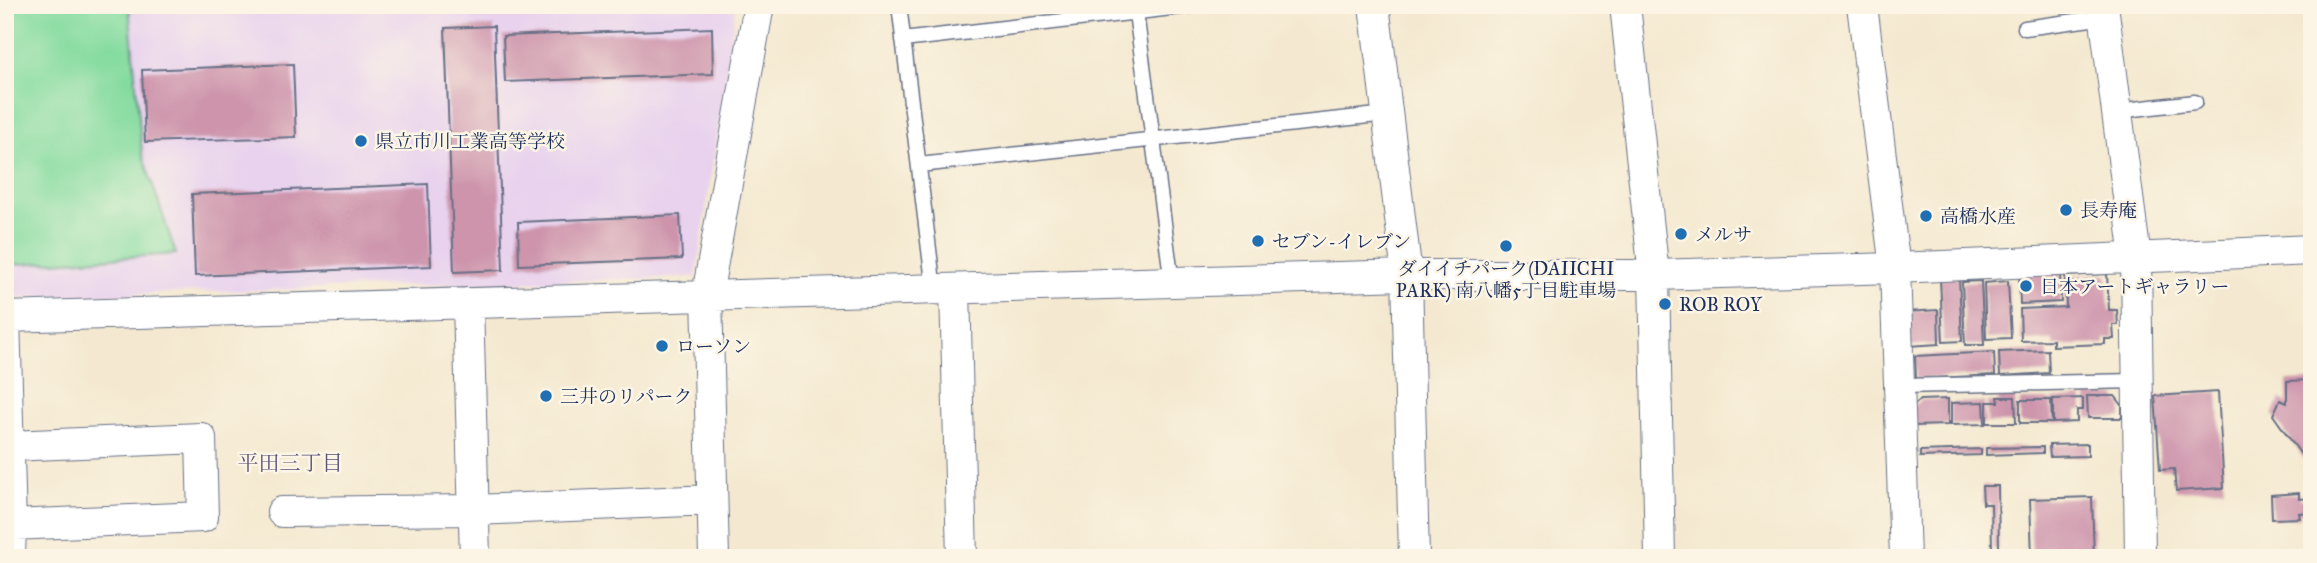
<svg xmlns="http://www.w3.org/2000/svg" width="2317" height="563" font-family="'IM FELL Great Primer','Noto Serif JP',serif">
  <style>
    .built { fill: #e8d2ee }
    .green { fill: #83db9f; stroke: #4f857e; stroke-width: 2 }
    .building { fill: #cd94ac }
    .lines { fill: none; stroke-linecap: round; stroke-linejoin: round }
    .lane-casing { stroke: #677086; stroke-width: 17 }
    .street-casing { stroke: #677086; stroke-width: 32 }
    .lane { stroke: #fff; stroke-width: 14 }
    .street { stroke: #fff; stroke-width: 30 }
    .poi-dot { fill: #1f6fb2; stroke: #fcf5e5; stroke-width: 2.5 }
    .labels { text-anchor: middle; stroke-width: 5; stroke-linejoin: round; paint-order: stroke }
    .poi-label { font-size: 19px; fill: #1b2f5e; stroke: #fcf5e5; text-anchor: start }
    .neighbourhood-label { font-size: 21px; fill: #595279; stroke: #fcf5e5 }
  </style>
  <rect width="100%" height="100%" fill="#fcf5e5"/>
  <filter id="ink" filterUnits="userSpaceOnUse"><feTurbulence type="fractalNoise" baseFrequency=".0143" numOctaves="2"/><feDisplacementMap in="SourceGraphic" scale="14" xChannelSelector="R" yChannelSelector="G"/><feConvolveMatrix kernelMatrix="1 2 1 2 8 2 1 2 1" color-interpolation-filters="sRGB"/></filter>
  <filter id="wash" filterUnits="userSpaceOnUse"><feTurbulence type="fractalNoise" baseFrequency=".00686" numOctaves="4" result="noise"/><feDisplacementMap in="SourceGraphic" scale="28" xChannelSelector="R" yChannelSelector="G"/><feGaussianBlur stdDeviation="1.57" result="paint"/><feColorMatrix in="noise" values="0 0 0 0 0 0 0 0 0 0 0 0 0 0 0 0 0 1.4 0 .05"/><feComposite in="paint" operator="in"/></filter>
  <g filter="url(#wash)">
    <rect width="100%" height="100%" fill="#f4e9d0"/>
    <path class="built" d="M5 5H736L696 277 5 298Z"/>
    <path class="green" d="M5 5H129L142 153 176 254 5 265Z"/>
    <g id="blocks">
      <path class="building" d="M494 26 503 270 454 272 445 28Z
        M712 28 713 74 505 82 503 36Z
        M293 64 296 137 145 142 142 70Z
        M428 184 431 266 195 276 192 194Z
        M680 215 682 259 519 265 518 222Z
        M2060 273 2061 302 2020 304 2019 274Z
        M2107 274 2109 310H2117L2118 325H2113L2114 339H2105V344L2053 346V340L2021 341 2020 309 2066 307 2065 276Z
        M1959 277 1962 341 1943 342 1940 278Z
        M1981 281 1984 345H1965L1962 282Z
        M2008 281 2011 338 1986 339 1984 283Z
        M1938 310 1939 344 1908 346 1906 312Z
        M2048 350 2049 373 2000 376 1999 352Z
        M1994 352 1995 375 1916 379 1915 356Z
        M2312 380V470L2273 415 2280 400 2287 403V381Z
        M2218 392 2224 488 2176 491 2174 469 2160 470 2155 396Z
        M2087 396H2115L2122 405V418H2088Z
        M1998 397H2015L2016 423H1987V402H1999Z
        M2083 398V410H2077V422L2053 423V399Z
        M1948 399V425L1912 426 1911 408 1920 400Z
        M2020 400H2051L2052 423H2020Z
        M1984 402 1985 424 1951 425V403Z
        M2088 444V456L2050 457 2049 445Z
        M2043 447V453L1986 455V448Z
        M1981 449V455L1920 457V451Z
        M1982 486H1998L1999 549H1992L1991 504H1983Z
        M2299 493V499L2312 498V512L2299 513 2300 518 2272 519 2271 495Z
        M2092 497 2094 558H2032L2030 499Z"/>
    </g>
  </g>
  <g filter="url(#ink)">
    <use href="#blocks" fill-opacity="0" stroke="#677086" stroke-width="2"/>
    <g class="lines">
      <defs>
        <path id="lane" d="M899 5 934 290
          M1135 5 1172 283
          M2025 28 2105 17
          M903 40 1197 5
          M2117 111 2195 102
          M919 165 1387 114
          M1899 386 2137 381"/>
        <path id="street" d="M1374 5 1407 275 1414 558
          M1625 5 1654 275 1660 558
          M1862 5 1895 268 1905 558
          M2103 5 2136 258 2140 558
          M955 289 962 558
          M468 303 475 558
          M5 317 1407 275H1654L1895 268 2312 250
          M5 317 11 525 10 558
          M9 446 201 438 203 517 11 525
          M282 512 474 510 712 500
          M714 558 707 295 759 5"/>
      </defs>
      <use href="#lane" class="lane-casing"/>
      <use href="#street" class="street-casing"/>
      <use href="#lane" class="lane"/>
      <use href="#street" class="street"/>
    </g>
  </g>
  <g class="poi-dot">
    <circle cx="361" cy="141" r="7"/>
    <circle cx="2066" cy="210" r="7"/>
    <circle cx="1926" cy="216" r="7"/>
    <circle cx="1681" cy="234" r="7"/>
    <circle cx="1258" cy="241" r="7"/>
    <circle cx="1506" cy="246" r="7"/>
    <circle cx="2026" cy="286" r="7"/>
    <circle cx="1665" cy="304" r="7"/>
    <circle cx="662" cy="346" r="7"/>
    <circle cx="546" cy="396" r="7"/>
  </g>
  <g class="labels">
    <g class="poi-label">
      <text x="375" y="148">県立市川工業高等学校</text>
      <text x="2080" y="217">長寿庵</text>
      <text x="1940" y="223">高橋水産</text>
      <text x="1695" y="241">メルサ</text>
      <text x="1272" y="248">セブン-イレブン</text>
      <text x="1506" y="275" text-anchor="middle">ダイイチパーク(DAIICHI<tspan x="1506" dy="22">PARK) 南八幡5丁目駐車場</tspan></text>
      <text x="2040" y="293">日本アートギャラリー</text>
      <text x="1679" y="311">ROB ROY</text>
      <text x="676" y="353">ローソン</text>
      <text x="560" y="403">三井のリパーク</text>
    </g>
    <g class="neighbourhood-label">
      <text x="290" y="470">平田三丁目</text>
    </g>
  </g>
  <rect width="2317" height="563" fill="none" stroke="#fcf5e5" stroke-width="28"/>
</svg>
